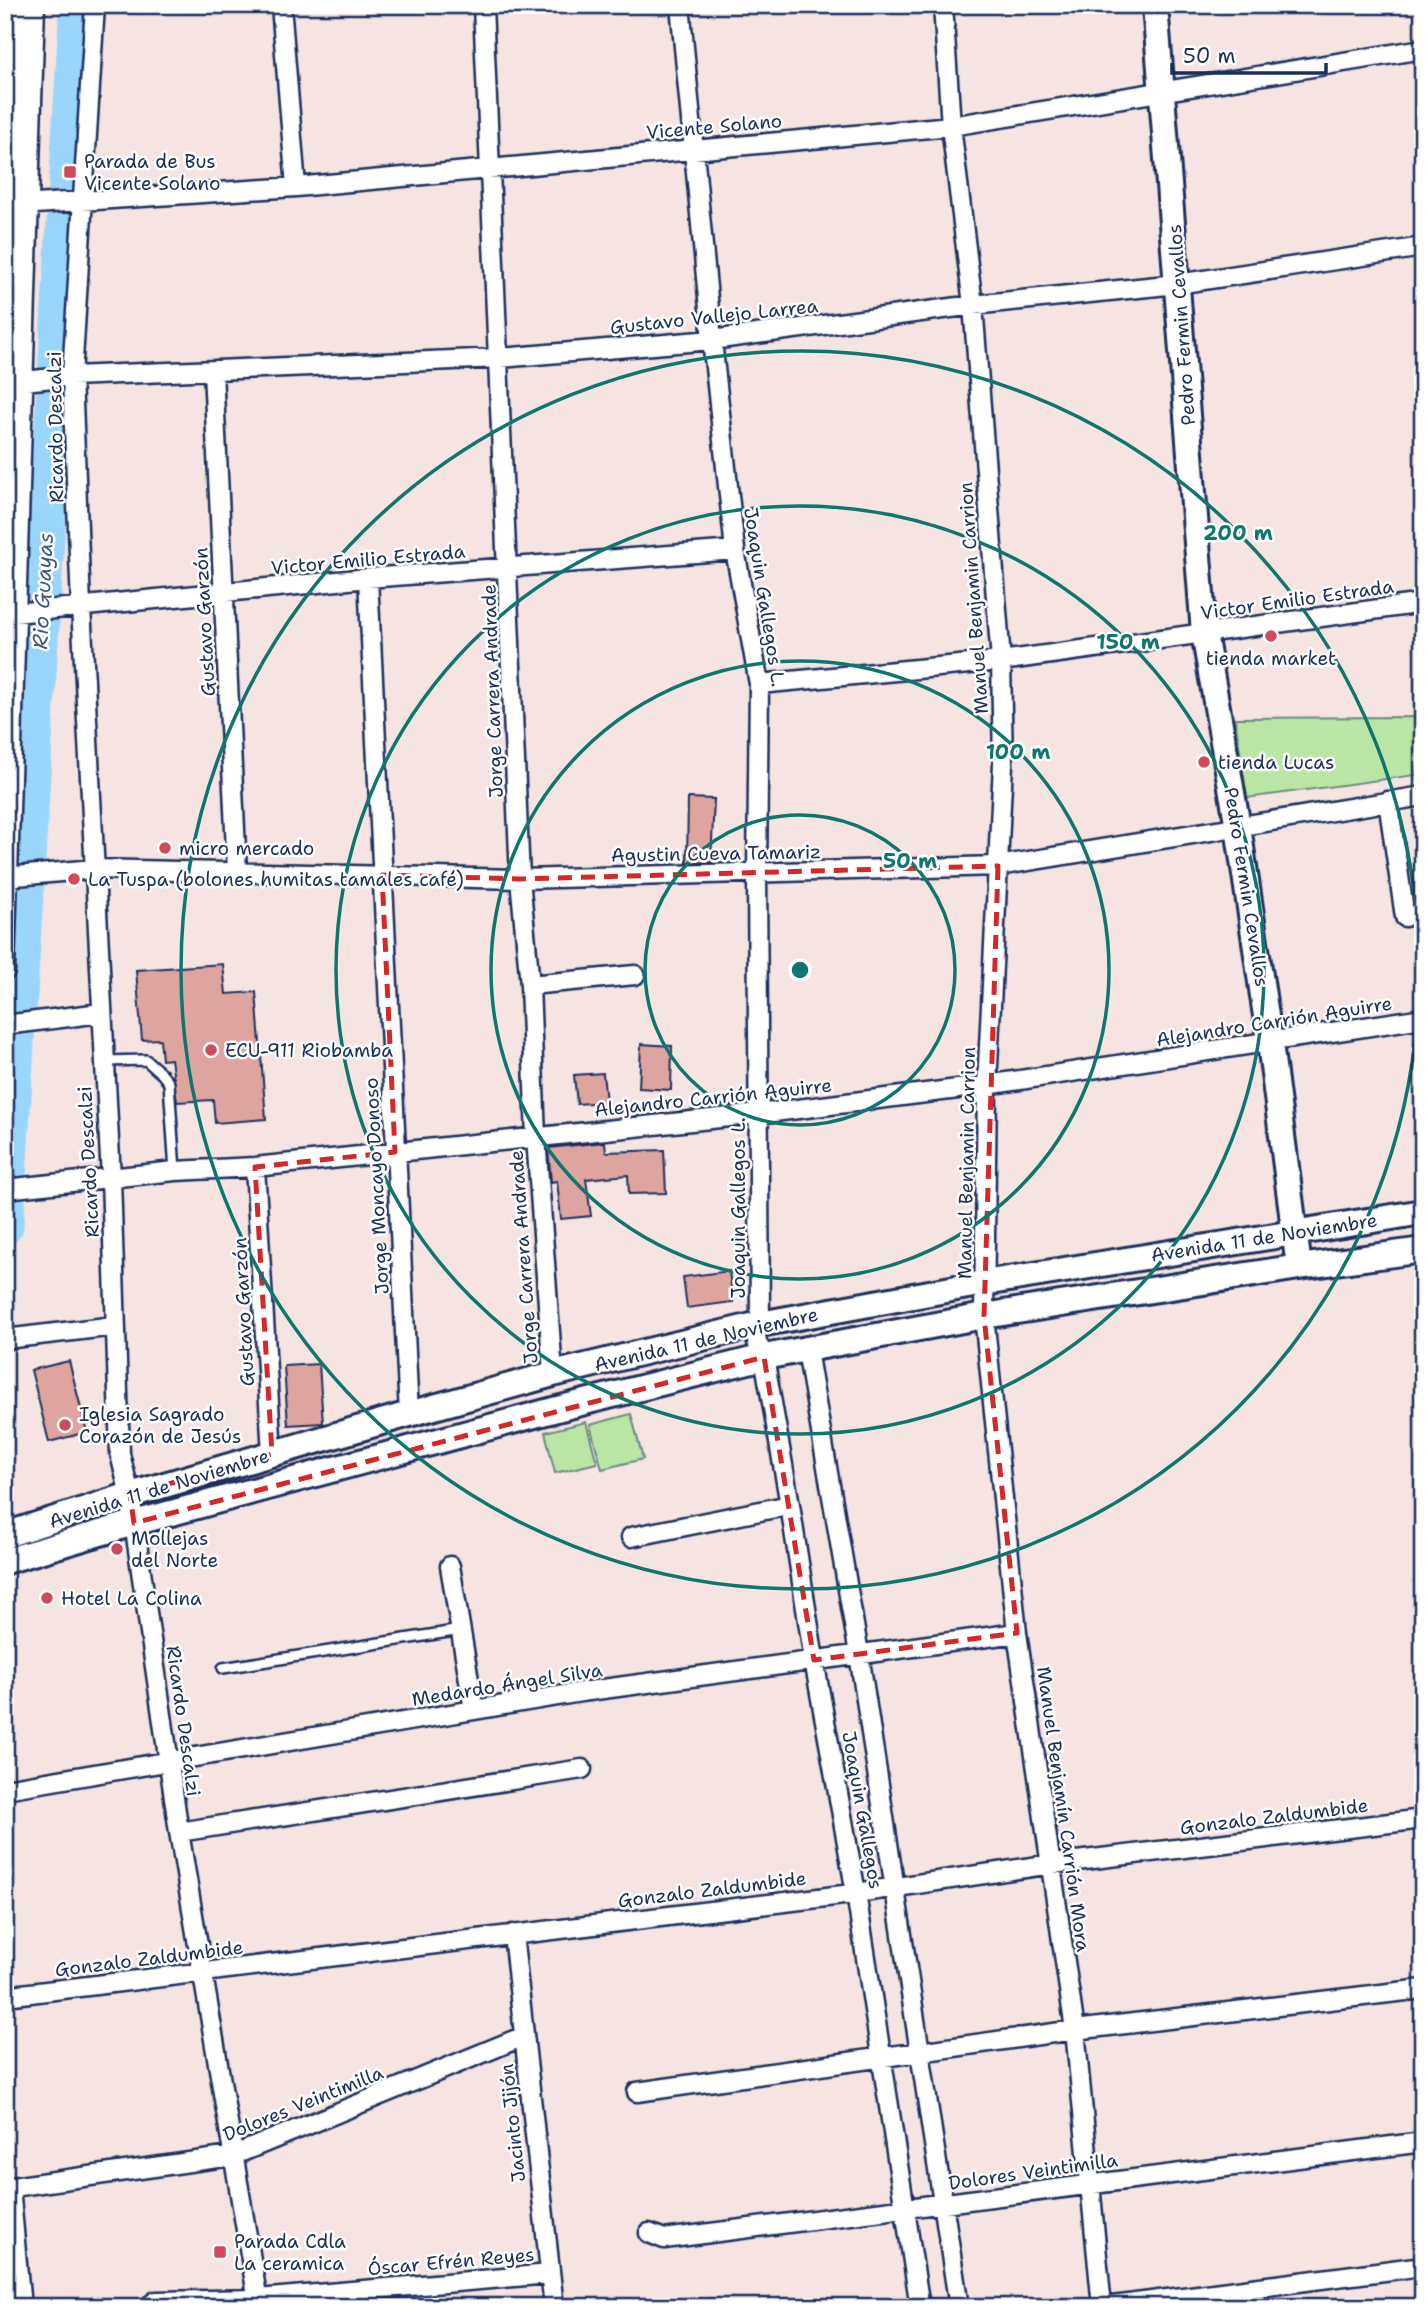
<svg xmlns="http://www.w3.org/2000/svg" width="1428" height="2312" font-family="'Shantell Sans',sans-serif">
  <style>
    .green { fill: #b9e6a4; stroke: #6a8a81; stroke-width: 2 }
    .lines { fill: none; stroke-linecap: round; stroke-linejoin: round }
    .river { stroke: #9ad6fb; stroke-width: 37 }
    .building { fill: #dea49f; stroke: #1b2f5e; stroke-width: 2 }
    .lane-casing { stroke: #1b2f5e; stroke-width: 14 }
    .street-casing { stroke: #1b2f5e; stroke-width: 23 }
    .secondary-casing { stroke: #1b2f5e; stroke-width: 30 }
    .lane { stroke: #fff; stroke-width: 9 }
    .street { stroke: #fff; stroke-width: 18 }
    .secondary { stroke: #fff; stroke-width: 24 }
    .marked { fill: none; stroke: #d62828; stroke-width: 5; stroke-dasharray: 14 9; stroke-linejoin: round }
    .ring { fill: none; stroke: #0f766e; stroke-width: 3.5 }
    .poi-dot { fill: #d1495b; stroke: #fff; stroke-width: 2.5 }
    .labels { text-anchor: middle; stroke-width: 5; stroke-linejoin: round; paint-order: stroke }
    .street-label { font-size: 19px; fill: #1b2f5e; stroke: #fff }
    .poi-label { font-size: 19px; fill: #1b2f5e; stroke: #fff; text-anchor: start }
    .water-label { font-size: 21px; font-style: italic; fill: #3b5985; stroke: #fff }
    .centre { fill: #0f766e; stroke: #fff; stroke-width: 3.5 }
    .ring-label { font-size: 21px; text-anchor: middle; font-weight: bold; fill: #0f766e; stroke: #fff; stroke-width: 5; stroke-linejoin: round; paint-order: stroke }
  </style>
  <rect width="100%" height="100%" fill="#f5e4e2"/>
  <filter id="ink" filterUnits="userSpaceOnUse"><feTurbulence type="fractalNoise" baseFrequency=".0143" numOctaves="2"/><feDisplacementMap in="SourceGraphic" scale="14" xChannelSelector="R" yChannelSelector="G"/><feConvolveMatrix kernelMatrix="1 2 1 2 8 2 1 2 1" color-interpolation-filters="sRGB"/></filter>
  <g filter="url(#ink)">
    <path class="green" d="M1423 717V774L1247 798 1235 718Z
      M631 1414 643 1459 602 1469 590 1425Z
      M586 1422 597 1463 555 1473 545 1432Z"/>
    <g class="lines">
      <path class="river" d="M8 1177 78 5
        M5 1226 7 1200"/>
    </g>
    <path class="building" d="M688 798 714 799 711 862 687 863Z
      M223 964 226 994 256 992 266 1119 215 1123 213 1100 177 1102 171 1059 162 1060 160 1039 142 1040 136 970Z
      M641 1044 672 1046 671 1090 639 1088Z
      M603 1073 606 1102 577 1104 574 1075Z
      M605 1142 606 1152 664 1150 666 1193 629 1194 628 1175 586 1179 591 1216 561 1219 557 1181 551 1182 548 1148Z
      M729 1271 733 1302 687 1308 683 1277Z
      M69 1361 87 1432 49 1442 31 1370Z
      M319 1364 323 1423 288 1425 284 1366Z"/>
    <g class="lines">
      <defs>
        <path id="lane" d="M104 1061 146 1060 162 1074 169 1083 175 1171
          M223 1668 461 1630"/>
        <path id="street" d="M95 5 72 376 81 606 111 1178 120 1454 130 1495 179 1832 259 2307
          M281 5 296 187
          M483 5 520 879 530 985 536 1137 553 1374
          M680 5 712 340 735 550 759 684 757 874 760 1324 756 1334 757 1342 764 1357 790 1505 814 1660 856 1893 920 2307
          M943 5 951 126 973 305 1001 661 1003 764 987 1086 984 1316 1017 1633 1075 2030 1102 2307
          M5 206 296 187 951 126 1423 49
          M213 371 237 871
          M5 383 72 376 500 358 712 340 973 305 1177 284 1423 247
          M11 390 19 5
          M368 578 409 1414
          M5 614 368 578 735 550
          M759 684 1001 661 1423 603
          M1388 801 1405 917
          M5 877 94 869 520 879 998 866 1423 796
          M5 971 35 5
          M530 985 635 975
          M5 1025 101 1013
          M255 1167 272 1454
          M5 1189 175 1171 255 1167 758 1114 974 1087 1423 1018
          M5 1339 115 1326
          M807 1350 859 1654 959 2307
          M631 1537 790 1505
          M450 1566 474 1710
          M5 1789 581 1692 1017 1633
          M179 1832 582 1769
          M513 1934 554 2307
          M5 1996 843 1895 1052 1864 1423 1819
          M637 2092 1075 2030 1423 1989
          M10 2187 21 2307
          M5 2188 232 2156 524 2036
          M649 2233 664 2239 1423 2142
          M148 2307 156 2301 258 2299 550 2274
          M1105 2307 1423 2266"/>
        <path id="secondary" d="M1155 5 1204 633 1238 827 1270 1043 1299 1267
          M5 1535 130 1495 409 1414 553 1374 760 1324 984 1283 1423 1212
          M5 1561 134 1523 557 1409 764 1357 984 1316 1299 1267 1423 1250"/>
      </defs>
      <use href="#lane" class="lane-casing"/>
      <use href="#street" class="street-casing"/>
      <use href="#secondary" class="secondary-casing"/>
      <use href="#lane" class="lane"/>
      <use href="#street" class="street"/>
      <use href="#secondary" class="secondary"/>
    </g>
  </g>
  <path class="marked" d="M998 866 984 1316 1017 1633 814 1660 764 1357 134 1523 130 1495 272 1454 255 1167 395 1152 382 875 520 879Z"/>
  <g class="ring">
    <circle cx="800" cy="970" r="155"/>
    <circle cx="800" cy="970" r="309"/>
    <circle cx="800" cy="970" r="464"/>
    <circle cx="800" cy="970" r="619"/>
  </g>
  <g class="poi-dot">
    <rect x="63" y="165" width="14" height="14" rx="3.5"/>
    <circle cx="1271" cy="636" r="7"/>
    <circle cx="1204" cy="762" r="7"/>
    <circle cx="165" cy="848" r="7"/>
    <circle cx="74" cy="879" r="7"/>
    <circle cx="211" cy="1050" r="7"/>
    <circle cx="65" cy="1425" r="7"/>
    <circle cx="117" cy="1549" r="7"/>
    <circle cx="47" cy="1598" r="7"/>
    <rect x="213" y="2245" width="14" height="14" rx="3.5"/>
  </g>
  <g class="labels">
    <g class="street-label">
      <text transform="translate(714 126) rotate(-5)" y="7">Vicente Solano</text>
      <text transform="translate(714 316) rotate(-6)" y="7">Gustavo Vallejo Larrea</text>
      <text transform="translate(1181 325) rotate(-94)" y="7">Pedro Fermin Cevallos</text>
      <text transform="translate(55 427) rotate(-91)" y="7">Ricardo Descalzi</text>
      <text transform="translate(368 559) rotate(-5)" y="7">Victor Emilio Estrada</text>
      <text transform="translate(765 597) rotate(81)" y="7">Joaquin Gallegos L.</text>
      <text transform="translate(973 598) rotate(-94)" y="7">Manuel Benjamin Carrion</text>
      <text transform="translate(1297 599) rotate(-8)" y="7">Victor Emilio Estrada</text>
      <text transform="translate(204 622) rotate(-93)" y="7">Gustavo Garzón</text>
      <text transform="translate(492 691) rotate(-92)" y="7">Jorge Carrera Andrade</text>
      <text transform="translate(716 853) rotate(-1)" y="7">Agustin Cueva Tamariz</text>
      <text transform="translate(1247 887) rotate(81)" y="7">Pedro Fermin Cevallos</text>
      <text transform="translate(1274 1021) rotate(-9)" y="7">Alejandro Carrión Aguirre</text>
      <text transform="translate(713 1097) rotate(-6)" y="7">Alejandro Carrión Aguirre</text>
      <text transform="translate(88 1162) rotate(-93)" y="7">Ricardo Descalzi</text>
      <text transform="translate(966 1163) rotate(-89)" y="7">Manuel Benjamin Carrion</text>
      <text transform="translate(376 1186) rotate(-93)" y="7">Jorge Moncayo Donoso</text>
      <text transform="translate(738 1208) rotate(-90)" y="7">Joaquin Gallegos L.</text>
      <text transform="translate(1264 1237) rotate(-9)" y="7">Avenida 11 de Noviembre</text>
      <text transform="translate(523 1257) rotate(-94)" y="7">Jorge Carrera Andrade</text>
      <text transform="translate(243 1312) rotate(-93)" y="7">Gustavo Garzón</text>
      <text transform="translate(706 1339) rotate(-13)" y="7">Avenida 11 de Noviembre</text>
      <text transform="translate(159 1488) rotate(-17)" y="7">Avenida 11 de Noviembre</text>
      <text transform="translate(507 1684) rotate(-9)" y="7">Medardo Ángel Silva</text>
      <text transform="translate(184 1721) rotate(82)" y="7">Ricardo Descalzi</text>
      <text transform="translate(1064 1809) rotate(82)" y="7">Manuel Benjamín Carrión Mora</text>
      <text transform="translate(863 1810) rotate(80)" y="7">Joaquin Gallegos</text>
      <text transform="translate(1274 1816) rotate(-7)" y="7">Gonzalo Zaldumbide</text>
      <text transform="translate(712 1889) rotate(-7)" y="7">Gonzalo Zaldumbide</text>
      <text transform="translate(149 1958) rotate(-7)" y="7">Gonzalo Zaldumbide</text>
      <text transform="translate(303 2103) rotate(-22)" y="7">Dolores Veintimilla</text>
      <text transform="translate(512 2123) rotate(-96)" y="7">Jacinto Jijón</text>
      <text transform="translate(1033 2171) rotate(-8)" y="7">Dolores Veintimilla</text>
      <text transform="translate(451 2261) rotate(-5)" y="7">Óscar Efrén Reyes</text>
    </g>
    <g class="poi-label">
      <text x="84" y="168">Parada de Bus<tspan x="84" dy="22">Vicente Solano</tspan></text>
      <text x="1271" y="665" text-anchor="middle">tienda market</text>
      <text x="1218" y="769">tienda Lucas</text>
      <text x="179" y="855">micro mercado</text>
      <text x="88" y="886">La Tuspa (bolones humitas tamales café)</text>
      <text x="225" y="1057">ECU-911 Riobamba</text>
      <text x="79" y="1421">Iglesia Sagrado<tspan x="79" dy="22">Corazón de Jesús</tspan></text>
      <text x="131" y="1545">Mollejas<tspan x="131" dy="22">del Norte</tspan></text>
      <text x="61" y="1605">Hotel La Colina</text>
      <text x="234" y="2248">Parada Cdla<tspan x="234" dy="22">La ceramica</tspan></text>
    </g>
    <g class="water-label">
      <text transform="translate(43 591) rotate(-87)" y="7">Rio Guayas</text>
    </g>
  </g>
  <circle cx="800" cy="970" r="10" class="centre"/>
  <g class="ring-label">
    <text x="1238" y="540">200 m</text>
    <text x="1128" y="649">150 m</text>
    <text x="1018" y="759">100 m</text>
    <text x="910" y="868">50 m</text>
  </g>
  <rect width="1428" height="2312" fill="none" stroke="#fff" stroke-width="28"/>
  <rect x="14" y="14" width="1400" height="2284" fill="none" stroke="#1b2f5e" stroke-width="2.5" filter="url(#ink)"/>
  <path d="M1172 63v10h154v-10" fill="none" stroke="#1b2f5e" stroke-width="3.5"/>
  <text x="1183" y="63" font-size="21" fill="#1b2f5e" stroke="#ffffff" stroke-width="5" paint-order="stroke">50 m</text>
</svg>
